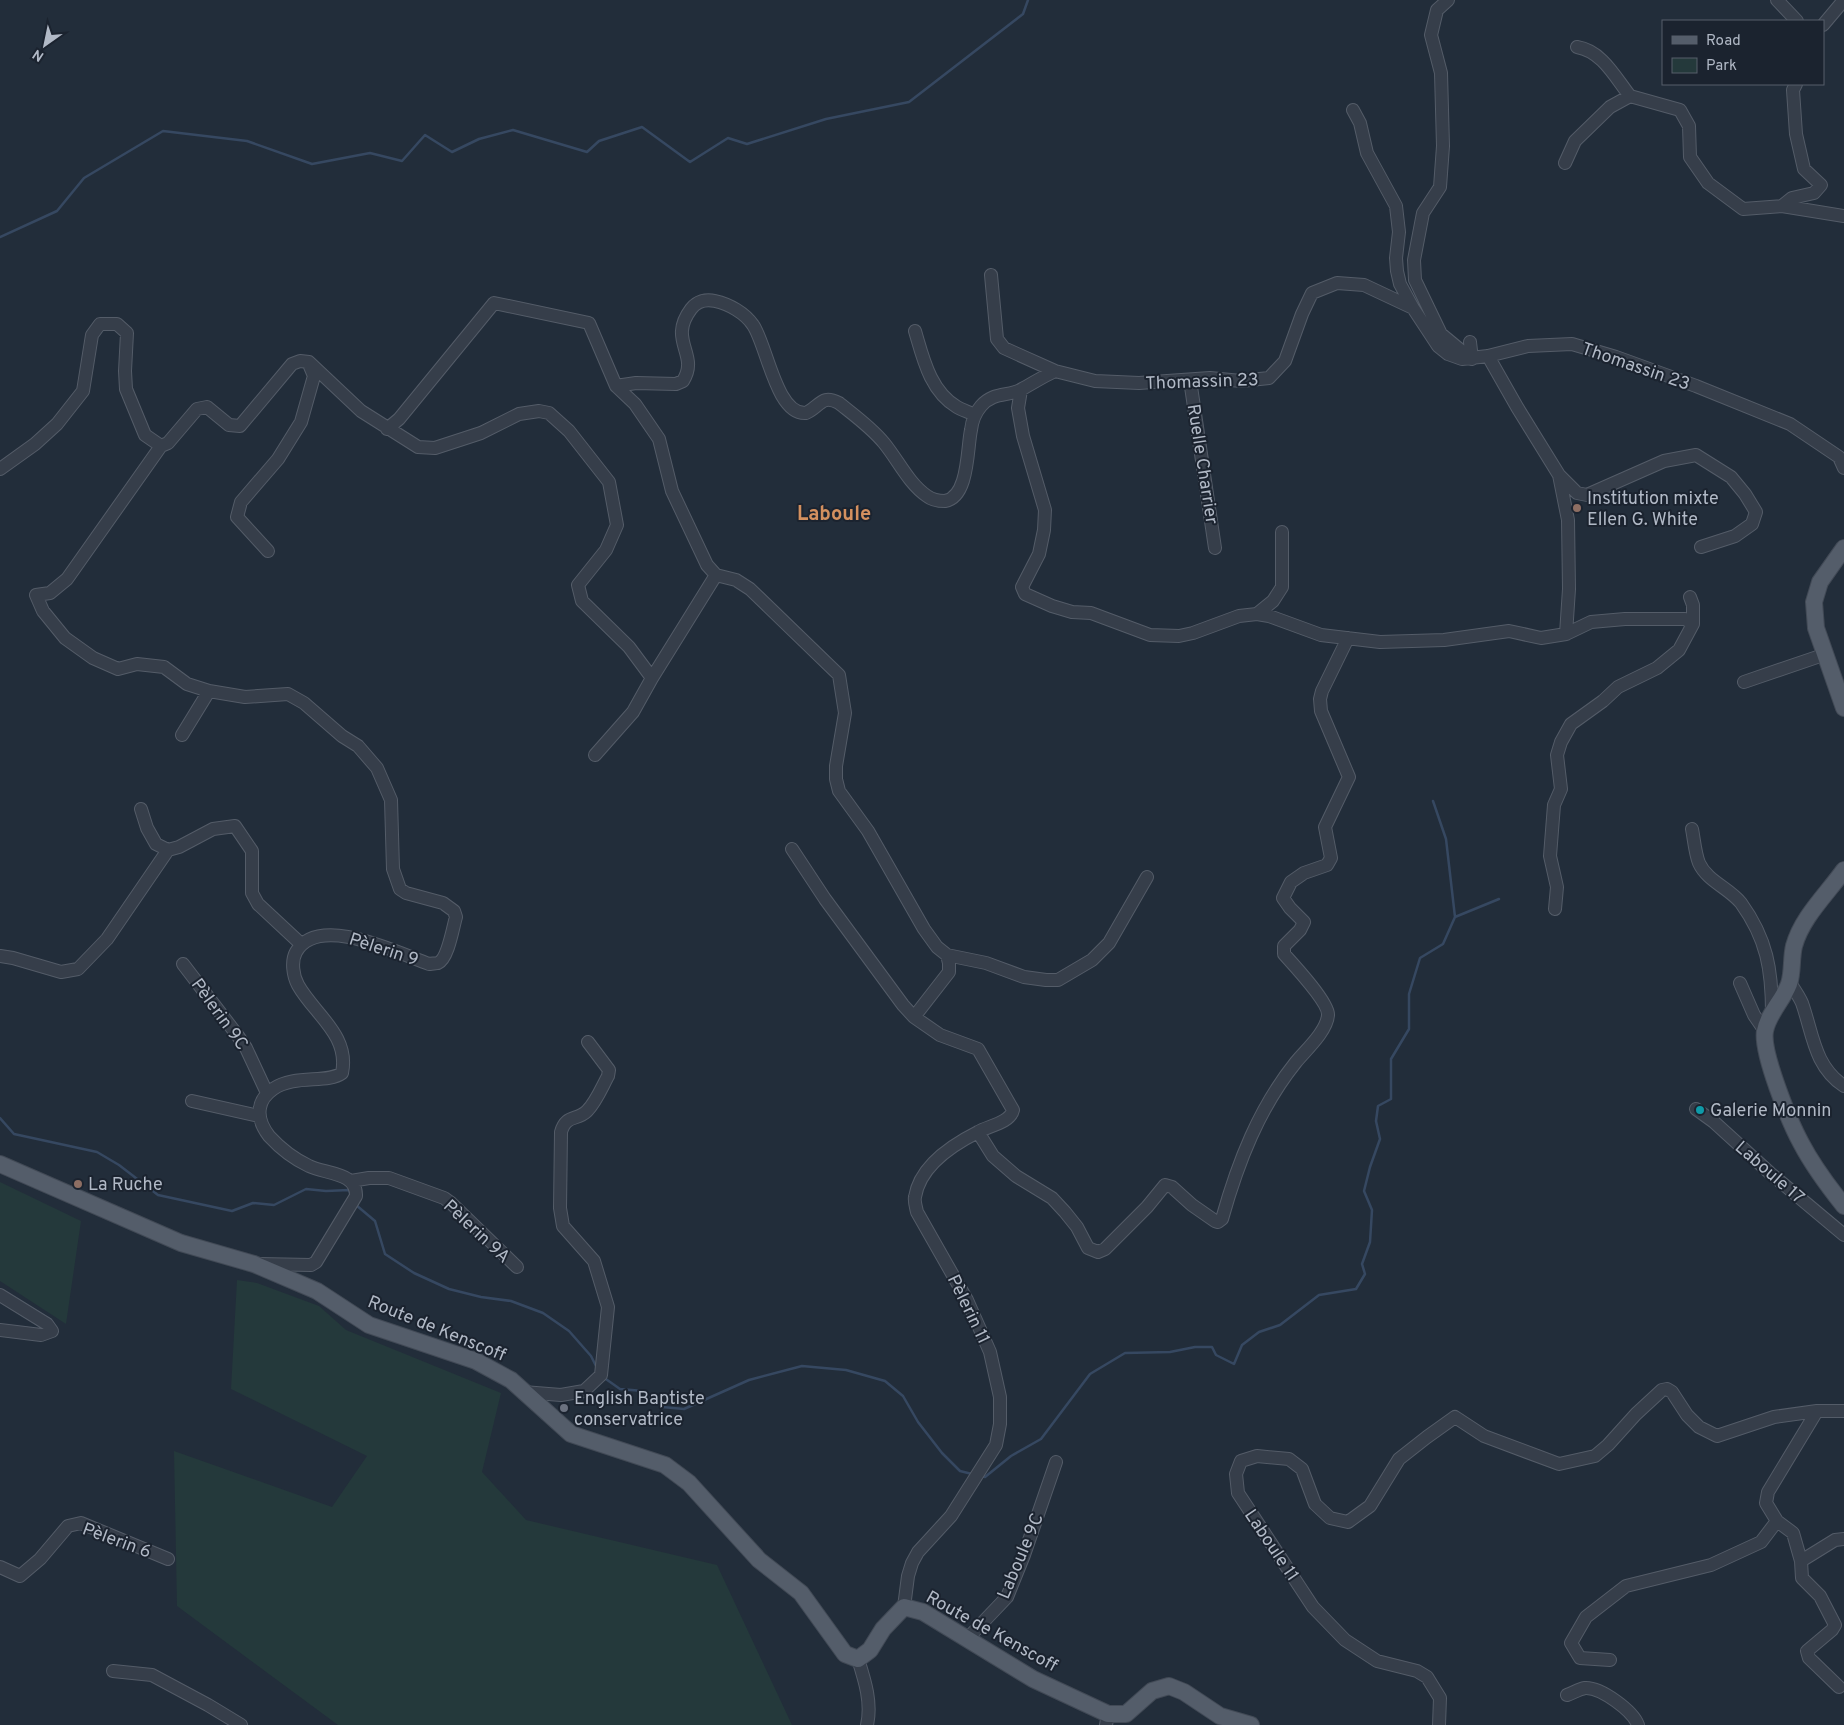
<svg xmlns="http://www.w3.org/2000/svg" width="1844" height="1725" font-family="Overpass,sans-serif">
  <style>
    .green { fill: #24393b }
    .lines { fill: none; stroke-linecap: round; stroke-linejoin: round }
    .stream { stroke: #364861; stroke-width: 2.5 }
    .minor-casing { stroke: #545c68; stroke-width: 14 }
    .major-casing { stroke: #424a56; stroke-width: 18 }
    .minor { stroke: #363e4a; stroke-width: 12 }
    .major { stroke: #545d6a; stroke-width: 16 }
    .education-dot { fill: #8d6e63; stroke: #1b232f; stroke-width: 2 }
    .culture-dot { fill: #0f9aa8; stroke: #1b232f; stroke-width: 2 }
    .worship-dot { fill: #6b7280; stroke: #1b232f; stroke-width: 2 }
    .labels { text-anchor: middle; stroke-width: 4; stroke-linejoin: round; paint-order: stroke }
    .street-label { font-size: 18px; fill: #b1b9c6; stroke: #1b232f }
    .poi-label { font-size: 18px; fill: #b1b9c6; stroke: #1b232f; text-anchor: start }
    .quarter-label { font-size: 20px; font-weight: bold; fill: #d3905f; stroke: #1b232f }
  </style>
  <rect width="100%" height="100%" fill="#222d3a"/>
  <path class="green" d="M0 1182 81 1221 66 1324 0 1281Z
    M237 1280 257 1283 319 1306 346 1330 501 1393 482 1472 526 1520 717 1565 792 1725H338L177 1606 174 1451 332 1507 367 1456 231 1389Z"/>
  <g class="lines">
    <path class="stream" d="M0 237 57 211 84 178 163 131 247 141 312 164 370 153 402 161 425 135 452 152 479 139 513 130 587 152 599 141 642 127 690 162 728 138 747 144 826 119 909 102 1023 14 1028 0
      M1433 801 1446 839 1455 917
      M0 1118 14 1134 97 1152 119 1165 158 1195 232 1211 253 1203 274 1205 306 1189 326 1191 349 1190 350 1193
      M356 1205 375 1221 385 1254 414 1273 449 1289 481 1297 511 1301 543 1313 569 1331 591 1356 596 1366
      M603 1377 620 1389 643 1391 662 1407 684 1409 749 1380 802 1366 846 1370 885 1381 903 1396 918 1422 942 1453 960 1471 972 1474
      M980 1476 985 1477 1011 1456 1041 1439 1090 1374 1125 1353 1170 1352 1195 1347H1212L1216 1355 1234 1364 1242 1345 1259 1332 1280 1325 1319 1295 1356 1289 1365 1274 1362 1264 1370 1242 1372 1210 1364 1191 1370 1167 1380 1139 1376 1121 1378 1106 1391 1099V1059L1409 1029V994L1420 958 1443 944 1455 917 1499 899"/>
    <defs>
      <path id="minor" d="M1448 0 1437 10 1431 35 1441 73 1443 146 1440 187 1423 213 1414 260 1415 280 1441 334 1470 358
        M1777 0 1797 21
        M1823 25 1844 0
        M1577 47C1602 51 1615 77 1630 96
        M1796 84 1793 90 1796 134 1804 169 1821 185 1814 193 1792 198 1782 206 1844 216
        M1353 110 1360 123 1367 153 1396 206 1399 232 1396 258 1397 271 1400 284 1413 308
        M1565 163 1575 141 1610 107 1630 96 1680 110 1689 126 1690 157 1708 183 1743 209 1782 206
        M991 275 997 339 1004 348 1015 353 1055 371 1095 381 1139 383 1210 378 1241 381 1269 378 1285 361 1302 314 1312 293 1337 283 1364 285 1413 308 1438 346 1448 354 1462 359 1488 356 1528 346 1572 344 1616 357 1696 386 1790 424 1839 457 1844 468
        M915 331C923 358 930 391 957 407 962 410 969 412 975 415
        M1470 342 1472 359
        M1190 380 1215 548
        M616 386 636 383 676 384 683 381C700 354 667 341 691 309 697 301 706 299 715 301 729 304 745 313 753 325 767 345 776 415 806 413 821 406 821 394 839 403 854 415 872 428 884 443 898 460 909 484 927 496 932 500 939 501 945 501 969 497 967 448 971 430 972 421 975 413 981 406 994 391 1009 397 1022 389 1033 383 1044 376 1055 371
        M1021 390 1018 408 1023 436 1045 510 1044 530 1039 554 1022 587 1025 594 1052 606 1072 612 1091 613 1150 635 1179 636 1193 633 1239 616 1257 614 1273 601 1282 587V532
        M387 429 399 419 494 303 589 323 616 386 635 404 659 439 672 491 707 565 716 575 736 580 750 589 839 675 845 713 836 766V779L839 791 868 831 924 929 937 947 947 955 949 963V972L914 1017
        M0 469 35 444 57 424 83 391 92 335 100 324H117L127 333 125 371 126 389 145 435 161 446
        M1559 475 1577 493 1587 495 1664 461 1696 455 1731 477 1745 494 1756 512 1752 524 1735 536 1701 547
        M268 551 237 517 241 502 278 459 301 422 314 376 309 364
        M1257 614 1269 616 1321 635 1380 642 1444 640 1509 631 1541 638 1566 634 1569 589 1568 520 1559 475 1517 407 1488 356
        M1566 634 1591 622 1625 619H1685L1693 624
        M1744 682 1826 654
        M182 735 209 691
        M595 755 633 712 652 678 716 575
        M141 809 147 828 156 844 168 850 179 847 213 829 235 826 252 851V893L258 904 301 944
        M1692 829C1694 839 1695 853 1699 863 1707 881 1729 888 1741 903 1767 939 1772 970 1772 1013
        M792 849 825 899 903 1005 914 1017 940 1035 978 1049 1013 1110C1010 1123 988 1126 978 1132 952 1145 920 1166 915 1197 914 1201 916 1207 917 1212L967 1300 990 1352 1000 1397V1424L996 1445 951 1516 918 1552 912 1563 908 1576 904 1607
        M1555 909 1557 887 1550 856 1554 805 1561 789 1557 755 1561 742 1571 724 1603 701 1618 687 1657 668 1679 650 1693 624V605L1690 597
        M947 955 986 963 1024 977 1046 980H1058L1092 960 1109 943 1147 877
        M0 956 13 958 61 972 78 969 107 939 168 850
        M183 964 238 1036 246 1048 267 1093
        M1740 983 1754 1015 1765 1031
        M1790 983C1794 989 1799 996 1802 1003 1813 1034 1814 1066 1844 1086
        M192 1101 259 1116
        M1696 1109 1714 1122 1770 1173 1844 1235
        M978 1132 993 1156 1016 1176 1052 1198 1065 1212 1077 1227 1088 1248 1098 1252 1105 1249 1147 1207 1165 1185 1172 1187 1192 1205 1215 1221 1218 1222 1222 1219C1238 1162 1259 1108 1296 1062 1306 1050 1327 1031 1328 1015 1329 1003 1294 965 1284 954V946L1300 930 1304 922 1290 908 1283 898 1291 882 1304 873 1327 865 1331 858 1325 827 1349 777 1321 711 1320 699 1322 691 1348 638
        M351 1181 369 1178H389L444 1198 451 1203 517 1267
        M259 1264 311 1265 316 1262 356 1196C357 1172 325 1174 309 1166 294 1159 280 1148 269 1136 263 1128 258 1118 260 1108 261 1100 266 1094 273 1089 295 1074 327 1084 342 1073 350 1035 314 1014 298 985 293 976 291 961 296 952 318 913 398 953 429 964 430 964 437 963 438 963 448 959 453 927 456 917L454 911 443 903 406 893 400 889 393 869 391 800 377 768 358 746 342 736 304 703 288 694 245 697 209 691 187 684 164 667 137 664 118 669 93 658 65 638 43 611 36 595 50 593 67 579 161 446 168 443 197 409 207 407 229 425 240 426 292 364 300 361 309 362 361 411 418 447 435 448 481 433 519 414 539 411 549 413 569 431 609 482 617 525 606 550 578 585 582 601 629 647 652 678
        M0 1295 47 1324 52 1331 41 1335 0 1330
        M523 1392 561 1395 584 1391 601 1375 608 1307 594 1261 563 1226 560 1208 561 1132C566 1114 577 1121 587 1111 596 1102 602 1087 608 1076L609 1070 588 1042
        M1777 1521 1793 1533 1801 1561 1802 1578 1820 1596 1835 1625 1832 1630 1807 1651 1809 1658 1839 1687
        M1801 1561 1835 1540 1844 1539
        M0 1567 20 1576 40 1559 68 1526 81 1523 168 1559
        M967 1639 1007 1597 1024 1555 1056 1462
        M858 1659C865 1681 872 1703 867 1725
        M1610 1660 1580 1658 1571 1643 1586 1617 1626 1586 1711 1565 1761 1542 1777 1521 1766 1503 1768 1492 1817 1411
        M113 1671 152 1675 208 1705 241 1725
        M1567 1695C1573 1693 1579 1689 1585 1688 1601 1687 1633 1711 1638 1725
        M1106 1725 1108 1714
        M1439 1725 1440 1698 1427 1677 1417 1671 1377 1661 1345 1640 1313 1607 1238 1493 1236 1474 1241 1461 1257 1456 1289 1459 1302 1469 1315 1504 1330 1518 1348 1522 1370 1506 1399 1459 1427 1437 1455 1417 1484 1436 1559 1464 1595 1456 1608 1445 1636 1414 1662 1390 1667 1389 1672 1392 1687 1415 1699 1427 1717 1436 1774 1417 1817 1411H1844"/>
      <path id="major" d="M1844 548 1820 582 1814 602 1816 628 1844 708
        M1844 870C1827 894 1802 917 1794 946 1791 958 1793 972 1789 984 1783 1000 1768 1014 1765 1031 1761 1052 1790 1123 1801 1143 1813 1166 1828 1186 1844 1206
        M0 1164 181 1243 254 1264 317 1291 369 1325 476 1361 511 1380 571 1434 665 1465 689 1483 759 1560 801 1593 845 1654 858 1659 870 1650 883 1629 904 1607 923 1612 1033 1679 1108 1714H1126L1152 1691 1169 1686 1184 1692 1220 1716 1251 1725"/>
    </defs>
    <use href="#minor" class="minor-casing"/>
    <use href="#major" class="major-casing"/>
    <use href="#minor" class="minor"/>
    <use href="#major" class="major"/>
  </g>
  <g class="education-dot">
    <circle cx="1577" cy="508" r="5"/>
    <circle cx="78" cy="1184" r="5"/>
  </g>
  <circle class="culture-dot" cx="1700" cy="1110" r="5"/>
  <circle class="worship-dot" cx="564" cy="1408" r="5"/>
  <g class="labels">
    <g class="street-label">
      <text transform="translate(1636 366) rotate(19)" y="6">Thomassin 23</text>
      <text transform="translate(1202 381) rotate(-2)" y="6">Thomassin 23</text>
      <text transform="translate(1203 464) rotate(81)" y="6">Ruelle Charrier</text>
      <text transform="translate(384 949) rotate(18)" y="6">Pèlerin 9</text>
      <text transform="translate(220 1014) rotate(54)" y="6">Pèlerin 9C</text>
      <text transform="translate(1770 1172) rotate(41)" y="6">Laboule 17</text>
      <text transform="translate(477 1231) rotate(43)" y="6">Pèlerin 9A</text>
      <text transform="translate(969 1309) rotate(64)" y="6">Pèlerin 11</text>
      <text transform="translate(437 1328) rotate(22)" y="6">Route de Kenscoff</text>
      <text transform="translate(117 1540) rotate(20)" y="6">Pèlerin 6</text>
      <text transform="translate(1272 1545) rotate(56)" y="6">Laboule 11</text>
      <text transform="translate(1020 1556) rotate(-67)" y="6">Laboule 9C</text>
      <text transform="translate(992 1631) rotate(29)" y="6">Route de Kenscoff</text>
    </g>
    <g class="poi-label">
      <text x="1587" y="504">Institution mixte<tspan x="1587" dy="21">Ellen G. White</tspan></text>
      <text x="1710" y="1116">Galerie Monnin</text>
      <text x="88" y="1190">La Ruche</text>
      <text x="574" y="1404">English Baptiste<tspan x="574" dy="21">conservatrice</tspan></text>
    </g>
    <g class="quarter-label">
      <text x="834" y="520">Laboule</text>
    </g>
  </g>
  <rect x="1662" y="20" width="162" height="65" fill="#1b232f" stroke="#575f6b"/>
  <rect x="1672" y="36" width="25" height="8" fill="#545d6a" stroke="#575f6b"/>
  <text x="1706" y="45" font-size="15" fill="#b1b9c6">Road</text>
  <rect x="1672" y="58" width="25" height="15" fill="#24393b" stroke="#575f6b"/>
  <text x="1706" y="70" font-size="15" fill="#b1b9c6">Park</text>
  <g transform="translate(45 45) rotate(213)" stroke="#1b232f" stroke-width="4" paint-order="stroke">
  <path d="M0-4L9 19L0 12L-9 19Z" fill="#b1b9c6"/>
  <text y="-8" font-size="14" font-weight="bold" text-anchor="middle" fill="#b1b9c6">N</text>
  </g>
</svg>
